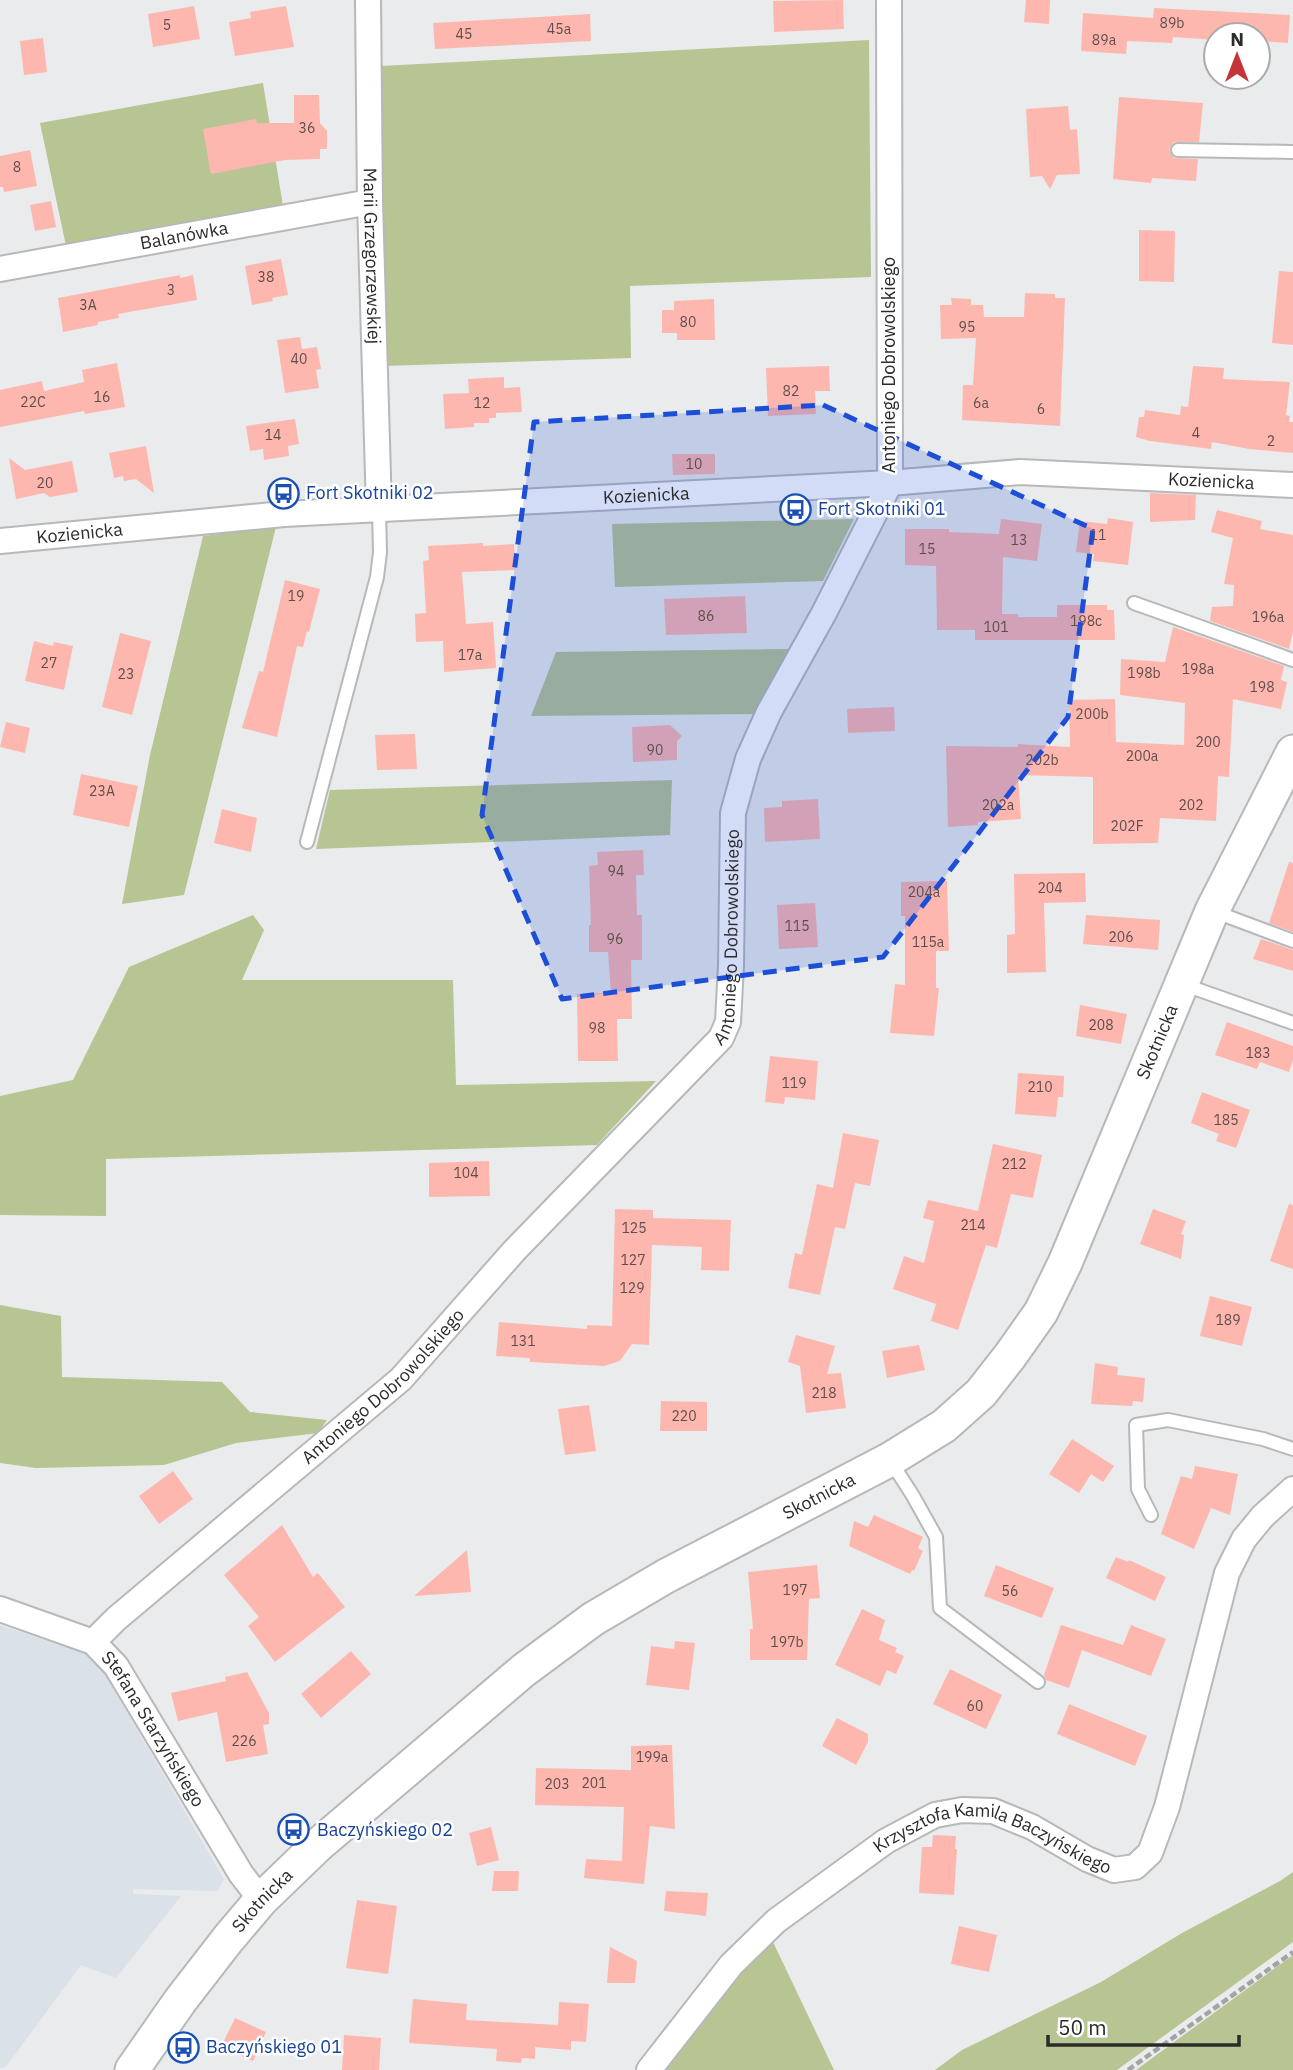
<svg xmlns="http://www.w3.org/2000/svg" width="1293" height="2070" font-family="'IBM Plex Sans',sans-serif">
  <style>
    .built { fill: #dbe1e8 }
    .green { fill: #b7c592 }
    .building { fill: #feb7af }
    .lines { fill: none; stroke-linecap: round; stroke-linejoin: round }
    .lane-casing { stroke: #b7b8b9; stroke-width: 16 }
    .street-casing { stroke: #b7b8b9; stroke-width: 28 }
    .secondary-casing { stroke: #b7b8b9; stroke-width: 37 }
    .path { stroke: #a3a4a4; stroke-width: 4.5; stroke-dasharray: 7 3.5; stroke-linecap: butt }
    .lane { stroke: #fff; stroke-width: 12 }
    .street { stroke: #fff; stroke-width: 24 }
    .secondary { stroke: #fff; stroke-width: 33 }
    .marked { fill: #1d4ed8; fill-opacity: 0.2; stroke: #1d4ed8; stroke-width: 5; stroke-dasharray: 14 9; stroke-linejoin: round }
    .labels { text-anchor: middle; stroke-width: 5; stroke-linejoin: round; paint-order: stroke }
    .number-label { font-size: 14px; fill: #604e4c }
    .street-label { font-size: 18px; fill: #2b2b2b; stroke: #fff }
    .transit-label { font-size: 18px; fill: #164399; stroke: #fff; text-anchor: start }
  </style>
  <rect width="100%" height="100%" fill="#eaebec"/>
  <path class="built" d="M0 1625 95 1657 224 1879 217 1891 133 1889V1894L181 1896 116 1978 81 1965 5 2068H0Z"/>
  <path class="green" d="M869 40 871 277 630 286 631 358 383 366 381 66Z
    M263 83 283 206 66 246 40 123Z
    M854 519 823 581 615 587 612 524Z
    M276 527 184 895 122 904 150 755 203 536Z
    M789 649 757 714 531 716 556 652Z
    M672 780 670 835 316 849 330 790Z
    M253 915 264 930 242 980H453L456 1085 656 1081 597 1145 106 1159V1216L0 1215V1096L73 1080 129 967Z
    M0 1305 61 1316 62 1377 222 1382 250 1412 327 1420 318 1433 236 1443 164 1465 36 1468 0 1463Z
    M1293 1872V1942L1117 2070H935L962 2050 1101 1982 1182 1933 1280 1881Z
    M773 1942 834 2070H658L722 1992Z
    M1293 1955V2070H1136Z"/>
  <path class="building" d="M843 0 844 29 774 32 773 1Z
    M1026 0H1050L1049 24 1024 22Z
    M194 6 200 39 153 47 148 14Z
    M286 6 294 47 235 56 229 22 251 18 250 12Z
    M1154 8 1290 15 1288 43 1258 41V35H1216V40L1173 37 1172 43 1127 41 1126 54 1081 51 1083 13 1153 18Z
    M590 14 591 41 435 49 433 23Z
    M43 38 47 72 24 75 20 41Z
    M294 95H319L320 123 327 131V149H320V159L285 160 211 174 203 129 256 119 257 123H294Z
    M1119 97 1203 103 1199 142H1174L1169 149 1174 158 1198 159 1196 181 1152 178 1151 183 1113 179Z
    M1068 106 1070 130 1077 129 1080 174 1057 175 1050 189 1042 176 1030 177 1026 109Z
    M30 150 37 186 4 192 3 187H0V156Z
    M51 201 56 227 35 231 30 205Z
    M1139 230 1175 231 1174 282 1139 281Z
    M281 259 288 295 272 298 273 301 252 305 245 266Z
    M1279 271 1293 272V345L1272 343Z
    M180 275V278L193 275 197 300 118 314 119 318 98 322V325L63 332 58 298Z
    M1025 293 1055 294V298H1065L1060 426 962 420 963 385H973L976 338 941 339 940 305H952L951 298 971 299V305H983L984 317H1024Z
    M714 299 715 340H677V333H662V310H674V301Z
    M300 337 302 349 317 347 321 369 316 370 319 388 285 393 277 340Z
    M117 363 125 407 85 414 84 411 0 427V390L42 381 44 391 84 382 82 370Z
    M829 366 830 391H815L816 414 768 416 766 368Z
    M1193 366 1224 368 1223 379 1290 382 1286 415 1290 416 1289 422H1293V453L1249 449 1212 442 1211 449 1150 441 1136 437 1139 417H1144L1145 410 1180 415 1181 406 1188 407Z
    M504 377V388L520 387 522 412 496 413V418H489V423H474V427L445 429 443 394 469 393 468 379Z
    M295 419 299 444 288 446 289 456 264 460 263 449 250 451 246 426Z
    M146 446 154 493 136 479 124 481 123 476 114 478 109 453Z
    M672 454H715V474L673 475Z
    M9 458 25 470 72 461 78 492 50 497 44 493 16 499Z
    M1150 493 1196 495 1195 520 1150 522Z
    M1217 510 1262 521 1260 529 1293 535V632L1289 649 1210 621 1212 607 1233 606 1234 585 1224 584 1233 538 1211 532Z
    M1108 518 1133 522 1128 565 1093 561 1094 554 1076 552 1080 521 1107 524Z
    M1001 519 1042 524 1037 561 1003 557 1002 614H1018V617H1057V605H1107V610H1114L1115 640H975V630H937L936 566 905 565V529H949V532L999 534Z
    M483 543V546L514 544 515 570 462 572 466 624 493 622 496 668 444 672 443 641 416 642 415 614 426 613 423 561 429 560 428 546Z
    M285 580 320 589 309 632 307 631 303 647 297 646 277 737 242 728 259 671 263 672Z
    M745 596 747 633 666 635 664 599Z
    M1173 627 1284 666 1281 680 1287 682 1281 709 1233 699 1229 777 1218 776 1216 821 1160 818 1158 843 1093 844V777L1018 775 1021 819 978 822V825L948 827 946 746 1018 747V744L1070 747 1069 700 1115 699 1116 742 1184 745 1185 703 1120 695 1121 659 1165 662Z
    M120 633 151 641 132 715 102 707Z
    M34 641 53 646 54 642 73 646 64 690 25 681Z
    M894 707 895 731 848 733 847 709Z
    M6 722 30 728 25 753 0 747Z
    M670 725 682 736 677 741V760L633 762 632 727Z
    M415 734 417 769 377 770 375 735Z
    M81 774 138 786 129 827 73 815Z
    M818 799 820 839 765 842 764 808 782 807V801Z
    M222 809 257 818 251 852 214 843Z
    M643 850 644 875H636L637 915H642V960H631L632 1019H617L618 1061H578L577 994 611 993 608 952H589V925H591L589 866 598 865 597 852Z
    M1289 862 1293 863V932L1269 923Z
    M1085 873 1086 902 1044 903 1046 972 1007 973V935L1015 934 1014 874Z
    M947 881 949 951H936V988H939L934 1036 890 1033 895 984 905 985V916H901V882Z
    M815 903 818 947 779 949 777 905Z
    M1086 915 1160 920 1158 950 1083 944Z
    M1261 939 1293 950V971L1253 959Z
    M1080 1005 1127 1014 1121 1044 1076 1036Z
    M1227 1022 1293 1046V1060L1289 1072 1260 1062 1257 1069 1215 1055Z
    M770 1056 818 1061 815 1100 785 1097 784 1104 765 1102Z
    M1018 1073 1064 1076 1063 1097H1058L1056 1117 1015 1114Z
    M1202 1092 1250 1110 1236 1148 1216 1141 1219 1134 1191 1123Z
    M843 1133 879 1140 870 1186 855 1183 845 1229 835 1227 820 1295 788 1288 795 1253 802 1255 817 1184 833 1188Z
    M993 1144 1042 1155 1033 1198 1011 1194 997 1248 986 1245 958 1330 931 1321 936 1304 893 1289 904 1256 924 1263 934 1221 923 1218 928 1200 978 1211Z
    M489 1161 490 1196 429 1197V1163Z
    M1289 1204 1293 1205V1269L1270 1261Z
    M615 1209 653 1210V1218L731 1220 729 1271 701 1270 702 1247 652 1245 649 1345 632 1344 620 1361 604 1366 530 1362V1358L496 1356 499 1322 587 1329V1325L612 1326Z
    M1153 1209 1186 1221 1181 1234 1184 1235 1181 1259 1140 1244Z
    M1210 1296 1252 1307 1242 1346 1200 1336Z
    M796 1335 835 1346 827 1374 841 1373 846 1408 806 1413 800 1366 788 1362Z
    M919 1345 925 1370 887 1378 882 1351Z
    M1095 1363 1118 1367 1117 1375 1145 1378 1143 1402 1133 1401 1132 1406 1091 1404Z
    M661 1401 707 1402V1431H660Z
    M589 1405 596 1451 565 1455 558 1409Z
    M1072 1439 1114 1466 1103 1482 1091 1474 1079 1493 1049 1474Z
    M1195 1466 1238 1474 1230 1515 1211 1508 1194 1549 1161 1534 1181 1476 1192 1479Z
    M173 1471 193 1499 159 1524 139 1496Z
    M874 1515 923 1537 918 1548 923 1551 914 1571 912 1570 910 1574 849 1546 854 1521 868 1527Z
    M282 1525 313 1577 318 1573 345 1607 275 1662 248 1626 259 1617 224 1575Z
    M467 1550 471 1592 414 1596Z
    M1116 1557 1128 1562 1129 1560 1166 1577 1155 1601 1106 1578Z
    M817 1565 820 1598 809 1599 807 1660H750V1629H753L748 1572Z
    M996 1565 1054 1588 1042 1618 984 1596Z
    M862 1609 885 1620 879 1640 897 1648 895 1652 904 1656 896 1674 887 1670 880 1686 835 1665Z
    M1061 1625 1123 1645 1131 1625 1166 1639 1151 1676 1082 1650 1069 1688 1046 1680 1044 1675Z
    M675 1641 695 1643 689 1690 646 1685 651 1646 674 1649Z
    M351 1651 371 1674 321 1718 301 1694Z
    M950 1669 1002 1695 986 1729 933 1704Z
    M247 1672 269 1713V1724L263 1725 268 1754 226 1762 217 1712 178 1721 171 1693 226 1681 225 1677Z
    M1069 1704 1147 1736 1135 1766 1057 1734Z
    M837 1718 868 1734V1742L856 1765 822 1746Z
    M672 1745 675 1829 650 1826 644 1884 584 1878 586 1859 622 1861 624 1807 535 1805 536 1768 631 1770V1746Z
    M491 1827 499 1860 477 1866 469 1833Z
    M933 1835 956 1836 955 1849H957L954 1895 919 1893 922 1847H932Z
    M494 1871H519L518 1891H492Z
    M666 1891 708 1893 706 1916 664 1911Z
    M357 1900 397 1906 388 1974 346 1968Z
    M959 1926 997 1935 989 1972 951 1964Z
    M610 1947 637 1961 635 1983H607Z
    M413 1999 467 2004 466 2020 558 2025 559 2002 589 2004 586 2042 571 2041V2050L535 2047V2059L522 2058 521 2063 496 2061 497 2049 409 2043Z
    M235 2018 266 2032 253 2061 221 2047Z
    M344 2035 381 2038 379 2070H342Z"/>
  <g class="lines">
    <defs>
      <path id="lane" d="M1178 150 1293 152
        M1134 603 1293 660
        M307 842 377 577 380 552 379 510
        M1213 911 1293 941
        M1182 984 1293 1023
        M890 1460 913 1496 936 1537 940 1608 1038 1682
        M1151 1515 1138 1489 1136 1425 1168 1420 1263 1439 1293 1449"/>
      <g id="street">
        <path id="s1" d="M368 0 370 202 379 510"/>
        <path id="s2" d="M0 269 370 202"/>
        <path id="s3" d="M0 541 284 514 890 483 1020 472 1293 485"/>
        <path id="s4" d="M0 1609 93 1642 116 1666 241 1874 261 1900"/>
        <path id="s5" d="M93 1642 116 1619 401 1379 514 1251 721 1038 728 1022 731 965 733 813 748 759 769 712 824 613 890 483 889 0"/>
        <path id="s6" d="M649 2070 731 1965 776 1921 886 1841 935 1815 962 1810 993 1811 1032 1827 1087 1859 1114 1870 1135 1867 1150 1853 1167 1807 1227 1573 1244 1539 1263 1516 1293 1489"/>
      </g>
      <g id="secondary">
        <path id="s7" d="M132 2070 180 2001 228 1939 261 1900 317 1846 524 1670 593 1619 666 1576 889 1460 944 1426 981 1393 1010 1356 1041 1312 1065 1263 1212 911 1293 752"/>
      </g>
    </defs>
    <use href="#lane" class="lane-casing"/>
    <use href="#street" class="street-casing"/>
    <use href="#secondary" class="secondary-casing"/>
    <path class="path" d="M1128 2070 1293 1952"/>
    <use href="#lane" class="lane"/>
    <use href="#street" class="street"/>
    <use href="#secondary" class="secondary"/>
  </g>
  <path class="marked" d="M823 405 1093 529 1068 717 883 957 562 999 482 815 534 422Z"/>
  <defs>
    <symbol id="bus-ring" viewBox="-11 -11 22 22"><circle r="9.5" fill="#fff" stroke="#1a4fb4" stroke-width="1.5"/><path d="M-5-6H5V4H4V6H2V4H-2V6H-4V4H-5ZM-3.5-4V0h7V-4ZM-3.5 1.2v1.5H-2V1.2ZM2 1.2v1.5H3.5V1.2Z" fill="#1a4fb4"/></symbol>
  </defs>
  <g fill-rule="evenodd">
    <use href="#bus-ring" x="266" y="476" width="35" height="35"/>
    <use href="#bus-ring" x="778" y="492" width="35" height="35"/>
    <use href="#bus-ring" x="276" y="1812" width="35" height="35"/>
    <use href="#bus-ring" x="166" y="2030" width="35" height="35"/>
  </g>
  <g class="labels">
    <g class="number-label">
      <text x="1172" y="28">89b</text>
      <text x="167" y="30">5</text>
      <text x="559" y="34">45a</text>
      <text x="464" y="39">45</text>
      <text x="1104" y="45">89a</text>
      <text x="307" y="133">36</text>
      <text x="17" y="172">8</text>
      <text x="266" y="282">38</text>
      <text x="171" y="295">3</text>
      <text x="88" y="310">3A</text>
      <text x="688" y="327">80</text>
      <text x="967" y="332">95</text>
      <text x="299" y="364">40</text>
      <text x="791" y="396">82</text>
      <text x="102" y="402">16</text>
      <text x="33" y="407">22C</text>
      <text x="482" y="408">12</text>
      <text x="981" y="408">6a</text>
      <text x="1041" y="414">6</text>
      <text x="1196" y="438">4</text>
      <text x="273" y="440">14</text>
      <text x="1271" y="446">2</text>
      <text x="694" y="469">10</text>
      <text x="45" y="488">20</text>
      <text x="1098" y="540">11</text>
      <text x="1019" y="545">13</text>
      <text x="927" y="554">15</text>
      <text x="296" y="601">19</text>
      <text x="706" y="621">86</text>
      <text x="1268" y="622">196a</text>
      <text x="1086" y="626">198c</text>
      <text x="996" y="632">101</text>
      <text x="470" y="660">17a</text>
      <text x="49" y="668">27</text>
      <text x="1198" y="674">198a</text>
      <text x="1144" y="678">198b</text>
      <text x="126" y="679">23</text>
      <text x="1262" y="692">198</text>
      <text x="1092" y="719">200b</text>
      <text x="1208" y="747">200</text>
      <text x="655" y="755">90</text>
      <text x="1142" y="761">200a</text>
      <text x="1042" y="765">202b</text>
      <text x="102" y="796">23A</text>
      <text x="998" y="810">202a</text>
      <text x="1191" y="810">202</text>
      <text x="1127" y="831">202F</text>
      <text x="616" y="876">94</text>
      <text x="1050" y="893">204</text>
      <text x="924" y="897">204a</text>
      <text x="797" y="931">115</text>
      <text x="1121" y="942">206</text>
      <text x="615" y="944">96</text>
      <text x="928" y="947">115a</text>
      <text x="1101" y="1030">208</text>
      <text x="597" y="1033">98</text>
      <text x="1258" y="1058">183</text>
      <text x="794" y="1088">119</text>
      <text x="1040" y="1092">210</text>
      <text x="1226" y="1125">185</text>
      <text x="1014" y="1169">212</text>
      <text x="466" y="1178">104</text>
      <text x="973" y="1230">214</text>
      <text x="634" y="1233">125</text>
      <text x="633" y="1265">127</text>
      <text x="632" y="1293">129</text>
      <text x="1228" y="1325">189</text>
      <text x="523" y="1346">131</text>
      <text x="824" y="1398">218</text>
      <text x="684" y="1421">220</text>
      <text x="795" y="1595">197</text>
      <text x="1010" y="1596">56</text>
      <text x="787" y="1647">197b</text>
      <text x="975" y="1711">60</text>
      <text x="244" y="1746">226</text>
      <text x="652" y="1762">199a</text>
      <text x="594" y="1788">201</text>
      <text x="557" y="1789">203</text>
    </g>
    <g class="street-label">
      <text dy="6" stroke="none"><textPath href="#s2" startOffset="187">Balanówka</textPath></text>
      <text dy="6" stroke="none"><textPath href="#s1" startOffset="256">Marii Grzegorzewskiej</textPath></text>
      <text transform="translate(889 365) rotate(-90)" y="6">Antoniego Dobrowolskiego</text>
      <text dy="6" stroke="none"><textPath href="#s3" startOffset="1214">Kozienicka</textPath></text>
      <text dy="6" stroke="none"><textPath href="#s3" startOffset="648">Kozienicka</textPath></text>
      <text dy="6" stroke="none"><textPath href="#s3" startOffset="80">Kozienicka</textPath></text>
      <text dy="6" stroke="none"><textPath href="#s5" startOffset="975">Antoniego Dobrowolskiego</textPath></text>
      <text dy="6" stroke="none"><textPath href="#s7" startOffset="1494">Skotnicka</textPath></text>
      <text dy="6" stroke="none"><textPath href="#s5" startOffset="387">Antoniego Dobrowolskiego</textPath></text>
      <text dy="6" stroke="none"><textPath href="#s7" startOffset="906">Skotnicka</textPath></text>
      <text dy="6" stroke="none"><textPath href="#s4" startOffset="205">Stefana Starzyńskiego</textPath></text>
      <text dy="6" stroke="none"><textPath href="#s6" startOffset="448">Krzysztofa Kamila Baczyńskiego</textPath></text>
      <text dy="6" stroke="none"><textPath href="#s7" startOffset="214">Skotnicka</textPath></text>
    </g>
    <g class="transit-label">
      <text x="306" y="499">Fort Skotniki 02</text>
      <text x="818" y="515">Fort Skotniki 01</text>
      <text x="317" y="1836">Baczyńskiego 02</text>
      <text x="206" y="2053">Baczyńskiego 01</text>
    </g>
  </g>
  <g transform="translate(1237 56)"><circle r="33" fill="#ffffff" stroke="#aaaaaa" stroke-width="2"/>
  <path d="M0-5L12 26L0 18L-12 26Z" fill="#c4353a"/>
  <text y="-10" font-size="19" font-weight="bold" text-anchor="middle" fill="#2b2b2b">N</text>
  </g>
  <path d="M1048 2035v10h191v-10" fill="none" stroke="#2b2b2b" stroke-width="3.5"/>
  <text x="1058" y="2035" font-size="21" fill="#2b2b2b" stroke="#ffffff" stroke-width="5" paint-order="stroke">50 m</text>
</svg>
